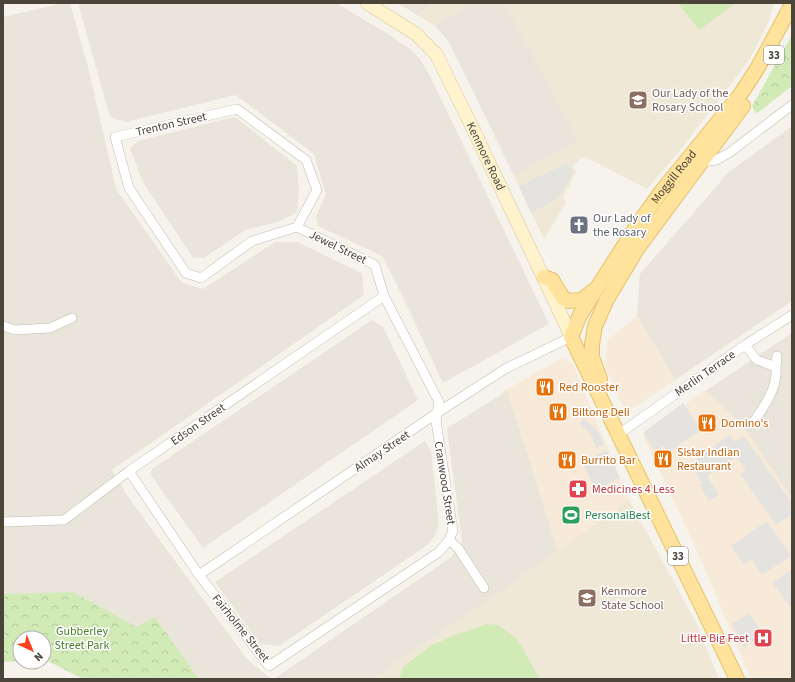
<svg xmlns="http://www.w3.org/2000/svg" width="795" height="682" font-family="'Source Sans 3',sans-serif">
  <style>
    .residential { fill: #eae5da }
    .commercial { fill: #f7ead8 }
    .education { fill: #efe8d6 }
    .green { fill: #d2eab5 }
    .forest { fill: url(#forest-crowns) }
    .parking { fill: #e5e3e0 }
    .lines { fill: none; stroke-linecap: round; stroke-linejoin: round }
    .street-casing { stroke: #c2bbae; stroke-width: 10 }
    .secondary-casing { stroke: #d6c79b; stroke-width: 14 }
    .primary-casing { stroke: #e6c16a; stroke-width: 16 }
    .street { stroke: #fff; stroke-width: 9 }
    .secondary { stroke: #fff3cd; stroke-width: 13 }
    .primary { stroke: #ffe39c; stroke-width: 14 }
    .labels { text-anchor: middle; stroke-width: 3; stroke-linejoin: round; paint-order: stroke }
    .shield { fill: #fff; stroke: #817c74; stroke-width: 1 }
    .shield-label { font-size: 11px; font-weight: bold; fill: #4b4439 }
    .education-label { font-size: 12px; fill: #785e54; stroke: #fff; text-anchor: start }
    .street-label { font-size: 12px; fill: #4b4439; stroke: #fff }
    .worship-label { font-size: 12px; fill: #5b616d; stroke: #fff; text-anchor: start }
    .food-label { font-size: 12px; fill: #c56008; stroke: #fff; text-anchor: start }
    .health-label { font-size: 12px; fill: #be3a42; stroke: #fff; text-anchor: start }
    .leisure-label { font-size: 12px; fill: #27864d; stroke: #fff; text-anchor: start }
    .park-label { font-size: 12px; fill: #4a7f2a; stroke: #fff }
  </style>
  <defs>
    <pattern id="forest-crowns" width="20" height="18" patternUnits="userSpaceOnUse"><rect width="20" height="18" fill="#d2eab5"/><path d="M2 6a3 3 0 1 1 6 0M12 15a3 3 0 1 1 6 0" fill="none" stroke="#b6ca9c"/></pattern>
  </defs>
  <rect width="100%" height="100%" fill="#f6f3ec"/>
  <path class="residential" d="M63 3H70L89 71 116 189 182 283 203 289 275 242H297L362 273 364 295 112 470 126 494 246 658 271 679H199L155 617 137 628 73 592 3 594V17Z
    M78 3H336L388 34 410 49 420 59 430 76 549 324 443 383 401 293 382 256 318 226 316 216 326 194 314 154 236 95 126 122 110 117Z
    M398 3H434L417 15Z
    M469 3H505L579 141 514 176 449 42 435 26Z
    M235 117 297 166 299 188 297 212 280 221 245 230 204 258H193L143 182 130 149 138 141 222 120Z
    M792 126V301L675 380 637 316 640 274 729 172Z
    M372 320 383 327 418 400 203 548 151 475 152 469Z
    M792 333V499L741 424 705 391Z
    M507 389 558 551 509 586 373 679H276L275 678 450 558 462 543 447 428 501 395Z
    M425 441 431 451 439 526 434 537 426 546 279 646 260 644 215 582Z"/>
  <path class="commercial" d="M637 316 675 380 627 412 624 410 604 364 608 340Z
    M563 358 573 364 629 500 558 551 507 389Z
    M705 391 741 424 792 499V679H751L697 551 644 438V431Z"/>
  <path class="education" d="M434 3H469L435 26 417 15Z
    M505 3H774L770 18 750 59 681 149 647 189 586 157 581 158 573 166 576 172 563 197 566 203 544 239 514 176 579 141Z
    M629 500 698 626 719 679H373L509 586Z"/>
  <path class="green" d="M678 3H736L699 30Z
    M488 624 498 625 517 639 540 679H399L403 667 430 646 455 635Z"/>
  <path class="forest" d="M792 35V86L756 114 752 106Z
    M73 592 137 627 155 617 199 679H83L44 659V638H20V661L3 662V594Z"/>
  <path class="parking" d="M568 163 573 173 557 199 531 213 519 186Z
    M683 403 701 430 667 453 663 446 655 451 643 433Z
    M584 418 597 430 604 444 596 448 591 435 579 423Z
    M730 435 735 442 744 436 792 503V516L791 515 776 525 740 474 746 470 737 457 707 476 719 494 709 501 699 485 702 483 689 464Z
    M607 450 620 478 596 490 582 462Z
    M767 521 791 556 762 575 752 560 744 565 731 546Z
    M792 569V609L773 583Z
    M749 613 764 634 744 648 732 624Z"/>
  <g class="lines">
    <defs>
      <path id="street" d="M700 156 709 161 716 160 729 153 792 105
        M297 227 317 190 306 160 237 109 115 137 129 188 186 273 201 278 252 241 297 227 375 265 384 296 439 402 436 421 453 531 449 540 458 548 484 588
        M3 326 15 330 50 328 72 318
        M745 345 757 360 776 367C778 388 764 407 752 424
        M776 367 777 356
        M619 434 745 345 792 315
        M129 471 199 575 269 666 439 552 449 540
        M3 522 64 520 129 471 384 296
        M199 575 437 413 505 369 571 337"/>
      <g id="secondary">
        <path id="s1" d="M367 3 416 34 436 54 473 129 564 321 571 337"/>
      </g>
      <g id="primary">
        <path d="M544 277 552 280 563 298 568 301 582 300 593 291"/>
        <path d="M600 379 592 357V344L595 326 606 301 637 249 743 106"/>
        <path id="s2" d="M737 679C682 565 627 451 571 337L580 315 634 230 661 192 740 95 757 69 791 6"/>
      </g>
    </defs>
    <use href="#street" class="street-casing"/>
    <use href="#secondary" class="secondary-casing"/>
    <use href="#primary" class="primary-casing"/>
    <use href="#street" class="street"/>
    <use href="#secondary" class="secondary"/>
    <use href="#primary" class="primary"/>
  </g>
  <defs>
    <symbol id="school-square" viewBox="-11 -11 22 22"><rect x="-9" y="-9" width="18" height="18" rx="4" fill="#8d6e63" stroke="#fff"/><path d="M0-5L7-2L0 1L-7-2ZM-4 1L0 2.5L4 1V4Q0 6-4 4Z" fill="#fff"/></symbol>
    <symbol id="church-square" viewBox="-11 -11 22 22"><rect x="-9" y="-9" width="18" height="18" rx="4" fill="#6b7280" stroke="#fff"/><path d="M-1.2-6h2.4v3.5h3.3v2.4h-3.3V6h-2.4V-.1h-3.3v-2.4h3.3Z" fill="#fff"/></symbol>
    <symbol id="restaurant-square" viewBox="-11 -11 22 22"><rect x="-9" y="-9" width="18" height="18" rx="4" fill="#e8710a" stroke="#fff"/><path d="M-5-6h1v4h1v-4h1v4h1v-4h1v5L-1.5 .5V6h-2V.5L-5-1ZM5-6V6H3V1.5H1.5Q1.5-4 5-6Z" fill="#fff"/></symbol>
    <symbol id="pharmacy-square" viewBox="-11 -11 22 22"><rect x="-9" y="-9" width="18" height="18" rx="4" fill="#e0444e" stroke="#fff"/><path d="M-2-6h4v4h4v4h-4v4h-4v-4h-4v-4h4Z" fill="#fff"/></symbol>
    <symbol id="stadium-square" viewBox="-11 -11 22 22"><rect x="-9" y="-9" width="18" height="18" rx="4" fill="#2e9e5b" stroke="#fff"/><path d="M0-5a6.5 5 0 1 0 0 10a6.5 5 0 1 0 0-10ZM-3.5-1.8h7v3.6h-7Z" fill="#fff"/></symbol>
    <symbol id="hospital-square" viewBox="-11 -11 22 22"><rect x="-9" y="-9" width="18" height="18" rx="4" fill="#e0444e" stroke="#fff"/><path d="M-5-5h3v3.5h4V-5h3V5h-3V1.5h-4V5h-3Z" fill="#fff"/></symbol>
  </defs>
  <g fill-rule="evenodd">
    <use href="#school-square" x="627" y="89" width="22" height="22"/>
    <use href="#church-square" x="568" y="214" width="22" height="22"/>
    <use href="#restaurant-square" x="534" y="376" width="22" height="22"/>
    <use href="#restaurant-square" x="547" y="401" width="22" height="22"/>
    <use href="#restaurant-square" x="696" y="412" width="22" height="22"/>
    <use href="#restaurant-square" x="652" y="448" width="22" height="22"/>
    <use href="#restaurant-square" x="556" y="449" width="22" height="22"/>
    <use href="#pharmacy-square" x="567" y="478" width="22" height="22"/>
    <use href="#stadium-square" x="560" y="504" width="22" height="22"/>
    <use href="#school-square" x="576" y="587" width="22" height="22"/>
    <use href="#hospital-square" x="752" y="627" width="22" height="22"/>
  </g>
  <g class="labels">
    <g class="shield">
      <rect x="764" y="46" width="20" height="18" rx="3"/>
      <rect x="668" y="547" width="20" height="18" rx="3"/>
    </g>
    <g class="shield-label">
      <text x="774" y="59">33</text>
      <text x="678" y="560">33</text>
    </g>
    <g class="education-label">
      <text x="652" y="97">Our Lady of the<tspan x="652" dy="14">Rosary School</tspan></text>
      <text x="601" y="595">Kenmore<tspan x="601" dy="14">State School</tspan></text>
    </g>
    <g class="street-label">
      <text transform="translate(171 124) rotate(-13)" y="4">Trenton Street</text>
      <text dy="4" stroke="none"><textPath href="#s1" startOffset="200">Kenmore Road</textPath></text>
      <text dy="4" stroke="none"><textPath href="#s2" startOffset="571">Moggill Road</textPath></text>
      <text transform="translate(338 247) rotate(26)" y="4">Jewel Street</text>
      <text transform="translate(705 373) rotate(-35)" y="4">Merlin Terrace</text>
      <text transform="translate(198 424) rotate(-35)" y="4">Edson Street</text>
      <text transform="translate(382 451) rotate(-34)" y="4">Almay Street</text>
      <text transform="translate(445 483) rotate(81)" y="4">Cranwood Street</text>
      <text transform="translate(241 628) rotate(51)" y="4">Fairholme Street</text>
    </g>
    <g class="worship-label">
      <text x="593" y="222">Our Lady of<tspan x="593" dy="14">the Rosary</tspan></text>
    </g>
    <g class="food-label">
      <text x="559" y="391">Red Rooster</text>
      <text x="572" y="416">Biltong Deli</text>
      <text x="721" y="427">Domino's</text>
      <text x="677" y="456">Sistar Indian<tspan x="677" dy="14">Restaurant</tspan></text>
      <text x="581" y="464">Burrito Bar</text>
    </g>
    <g class="health-label">
      <text x="592" y="493">Medicines 4 Less</text>
      <text x="749" y="642" text-anchor="end">Little Big Feet</text>
    </g>
    <g class="leisure-label">
      <text x="585" y="519">PersonalBest</text>
    </g>
    <g class="park-label">
      <text x="82" y="635">Gubberley<tspan x="82" dy="14">Street Park</tspan></text>
    </g>
  </g>
  <rect width="795" height="682" fill="none" stroke="#4b4439" stroke-width="8"/>
  <g transform="translate(32 650) rotate(136)"><circle r="19" fill="#ffffff" stroke="#b7b4b0"/>
  <path d="M0-3L7 15L0 10L-7 15Z" fill="#fc3f1d"/>
  <text y="-6" font-size="11" font-weight="bold" text-anchor="middle" fill="#4b4439">N</text>
  </g>
</svg>
